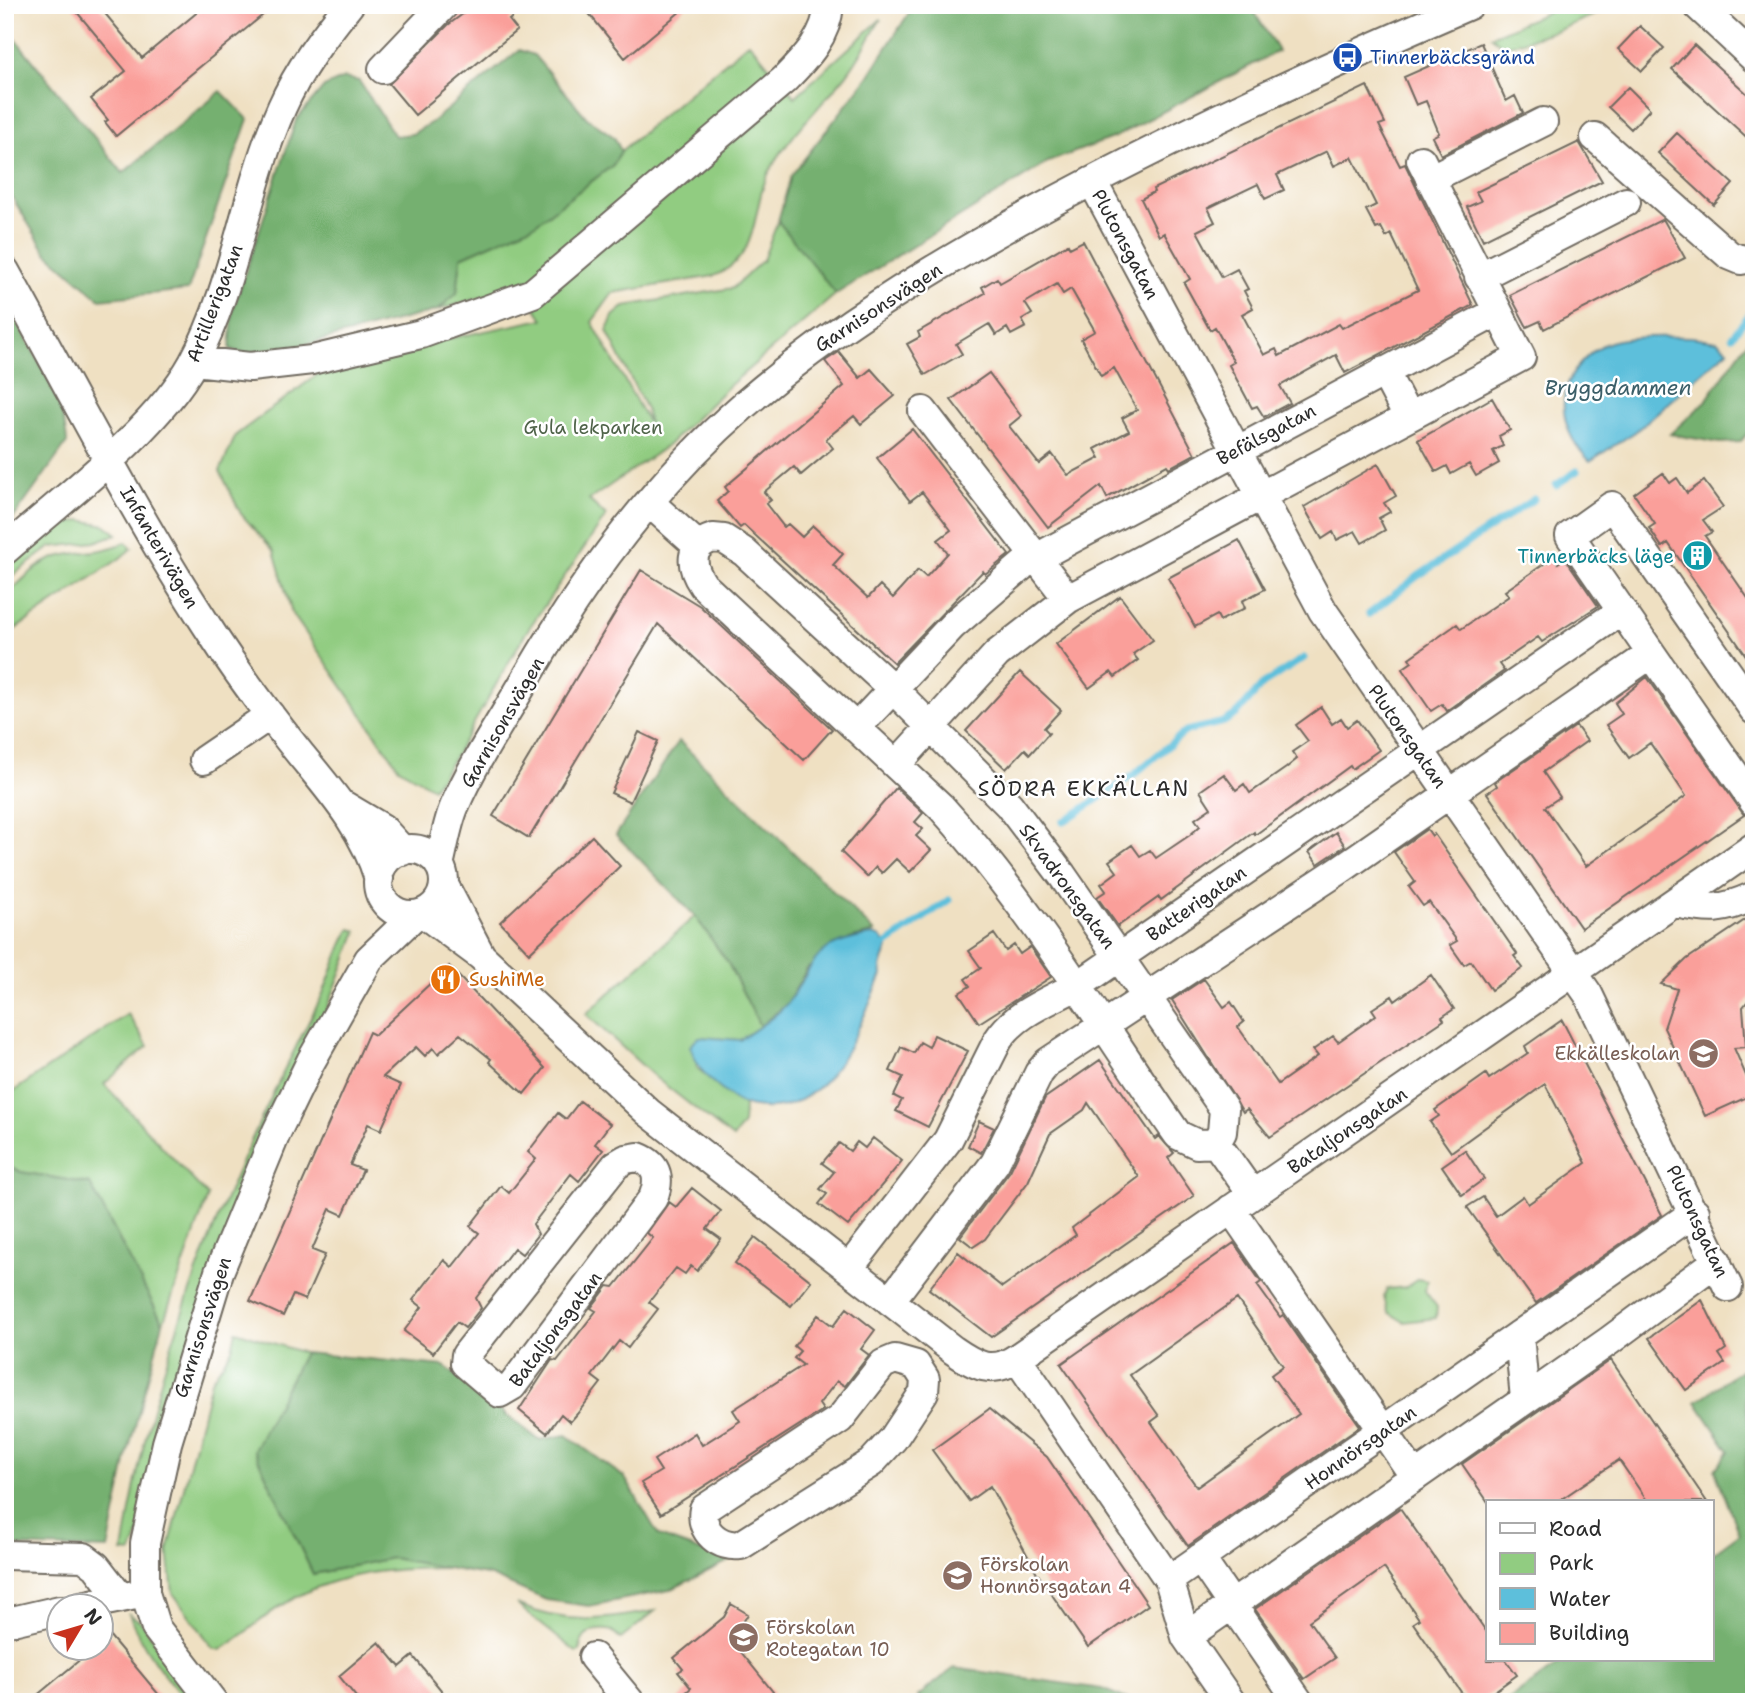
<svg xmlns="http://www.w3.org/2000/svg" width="1759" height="1707" font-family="'Shantell Sans',sans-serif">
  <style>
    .green { fill: #91cc81; stroke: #5e7c56; stroke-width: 2 }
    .forest { fill: #74b06f; stroke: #506e4d; stroke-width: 2 }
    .water { fill: #5dbfdb; stroke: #447583; stroke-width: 2 }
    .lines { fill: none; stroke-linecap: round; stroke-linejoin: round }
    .stream { stroke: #5dbfdb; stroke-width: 7 }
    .building { fill: #fa9f9a; fill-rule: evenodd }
    .minor-casing { stroke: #706a60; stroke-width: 32 }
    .minor { stroke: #fff; stroke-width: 28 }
    .labels { text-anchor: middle; stroke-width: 5; stroke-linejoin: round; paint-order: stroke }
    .transit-label { font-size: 19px; fill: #164399; stroke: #fff; text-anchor: start }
    .street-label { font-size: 19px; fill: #2b2b2b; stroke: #fff }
    .park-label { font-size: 19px; fill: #4f6349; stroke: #fff }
    .culture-label { font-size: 19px; fill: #0d838f; stroke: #fff; text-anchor: end }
    .food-label { font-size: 19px; fill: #c56008; stroke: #fff; text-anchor: start }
    .education-label { font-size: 19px; fill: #785e54; stroke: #fff; text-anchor: start }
    .water-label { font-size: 21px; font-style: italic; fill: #3c5f69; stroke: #fff }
    .neighbourhood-label { font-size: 21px; letter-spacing: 2px; fill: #2b2b2b; stroke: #fff }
  </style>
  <rect width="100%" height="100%" fill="#fff"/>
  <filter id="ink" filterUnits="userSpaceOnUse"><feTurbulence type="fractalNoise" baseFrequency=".0143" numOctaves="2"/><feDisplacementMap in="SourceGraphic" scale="14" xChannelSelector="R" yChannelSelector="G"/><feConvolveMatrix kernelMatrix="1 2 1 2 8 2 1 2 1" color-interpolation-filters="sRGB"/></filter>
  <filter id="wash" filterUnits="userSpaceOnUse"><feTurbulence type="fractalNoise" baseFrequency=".00686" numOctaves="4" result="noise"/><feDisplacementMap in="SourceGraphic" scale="28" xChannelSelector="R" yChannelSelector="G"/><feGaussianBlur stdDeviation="1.57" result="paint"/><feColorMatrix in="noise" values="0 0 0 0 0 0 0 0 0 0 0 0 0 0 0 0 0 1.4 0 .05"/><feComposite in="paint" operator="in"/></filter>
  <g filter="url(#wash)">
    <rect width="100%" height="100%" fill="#efe0c2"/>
    <path class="green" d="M1564 5H1617L1561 29 1504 47 1491 36Z
      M881 19C870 37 860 57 847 74 822 105 792 133 772 167 748 207 766 253 714 276L613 293 592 322 649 424 646 409 607 331 613 316 625 306 733 288 763 260 778 221 836 294 729 386 668 445 589 500 606 516 525 634 455 756 433 788 399 768 292 613 274 551 241 514 220 471 236 435 321 372 384 352 543 319 533 304 787 88 795 97Z
      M749 42 777 76 534 278 501 292 438 310 457 293 461 257 534 225 613 165 621 151Z
      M81 520 105 525 117 534 95 542 51 547 5 581V568C28 547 50 527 81 520Z
      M126 542 132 548 119 559 5 636V596C20 583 34 566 52 559 77 549 97 556 126 542Z
      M695 916 728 963 760 1026 740 1040 700 1037 697 1068 744 1106 743 1124 733 1138 656 1078 586 1014Z
      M351 929 357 931 330 1001 132 1553 123 1552C152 1357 229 1174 320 1000 328 985 342 937 351 929Z
      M128 1014 148 1046 104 1084 208 1196 163 1323 90 1184 21 1172 5 1164V1097Z
      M1418 1279 1427 1281 1425 1291 1437 1307 1436 1318 1404 1322 1388 1312 1384 1297 1387 1289 1406 1287Z
      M236 1331 304 1353 254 1450 313 1574 392 1558 446 1568C390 1568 335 1573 286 1603 262 1616 244 1637 220 1650L213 1648 173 1593 168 1551 211 1381 232 1349Z
      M516 1604C567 1626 602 1620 655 1611L621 1639 612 1631C596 1627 580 1633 580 1651L576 1652Z
      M129 1614 140 1621 199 1702H186C163 1674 142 1648 129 1614Z"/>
    <path class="forest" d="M914 5H1250L1278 51 1115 137 1048 162 836 294 778 221 791 176 868 77Z
      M5 26 123 173 221 91 248 119 188 290 100 299 46 252 5 186Z
      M519 50 534 55 587 118 614 137 621 151 613 165 534 225 461 257 457 293 438 310 255 358 230 349 233 310 296 120 324 87 344 78 359 81 395 136 412 134 432 122Z
      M5 302C27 341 65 398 67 443L5 530Z
      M1754 332V426L1740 442 1720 443 1670 434 1705 402Z
      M679 741 875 932 850 939 807 969 787 1004 760 1026 728 963 695 916 616 835Z
      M5 1164 21 1172 90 1184 163 1323 128 1452 108 1549 5 1546Z
      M304 1353 444 1366 539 1440 566 1435 625 1478 659 1536 729 1561 670 1590 589 1606 546 1600 491 1576 392 1558 313 1574 254 1450Z
      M1742 1369 1749 1428 1743 1506 1754 1577V1702H1505L1565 1660H1712V1554L1739 1534 1715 1470 1729 1451 1696 1402Z
      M954 1668 1102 1689 1134 1702H926L917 1697Z"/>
    <path class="water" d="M1691 337 1717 341 1728 350 1635 432 1590 461C1562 434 1553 396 1580 364 1588 355 1597 346 1610 342 1635 335 1665 337 1691 337Z
      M873 935 882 938 888 948 881 966 882 975C859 1025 832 1112 763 1108 751 1107 744 1106 733 1099 711 1082 699 1073 690 1046L699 1037 740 1040C755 1029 777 1017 788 1002 820 958 810 945 873 935Z"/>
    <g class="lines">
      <path class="stream" d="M1732 336 1754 309
        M1556 485 1577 471
        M1369 614 1418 576 1534 499
        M1063 822 1131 777 1186 731 1224 722 1238 713 1263 684 1304 658
        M887 944 949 900"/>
    </g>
    <g id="blocks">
      <path class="building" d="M71 5H98L142 58 206 5H275L116 136 105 122 108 120 91 99 126 71Z
        M475 5H527L509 20 517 30 415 115 389 84 448 25Z
        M582 5H688L625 58Z
        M1640 26 1664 48 1642 71 1618 49Z
        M1481 43 1506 101 1515 96 1523 113 1441 155 1432 137 1439 133 1426 101 1416 105 1404 77Z
        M1694 45 1754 100V144L1672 69Z
        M1367 86 1385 123 1379 125 1400 166 1405 164 1473 305 1345 373 1336 355 1280 386 1290 403 1264 417 1257 406 1252 408 1229 365 1234 362 1215 327 1210 330 1184 283 1190 279 1164 233 1159 236 1141 199 1154 192 1153 189ZM1327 151 1334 166 1352 157 1376 205 1366 210 1376 229 1381 227 1386 237 1391 234 1418 290 1342 328 1339 324 1279 356 1276 349 1264 355 1242 314 1253 308 1244 291 1248 289 1237 269 1222 277 1197 231 1215 222 1208 208 1258 184 1265 199 1284 190 1277 175Z
        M1628 87 1650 109 1631 129 1608 107Z
        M1677 133 1733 184 1714 205 1658 153Z
        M1579 142 1602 181 1483 240 1467 207 1481 201 1476 192Z
        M1663 219 1685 258 1544 329 1540 321 1527 327 1510 295Z
        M1083 241 1195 454 1169 468 1167 465 1107 498 1101 486 1048 527 951 400 989 373 1021 416 1009 426 1039 464 1052 454 1068 475 1100 458 1095 449 1129 431 1122 418 1137 410 1114 368 1101 376 1081 339 1095 331 1071 289 1063 294 1057 284 1025 303 1032 314 1022 320 1026 327 1011 335 1007 328 996 335 989 324 956 344 962 354 925 375 907 344 920 337 918 332 985 293 982 287 997 278 1000 283 1068 244 1070 248Z
        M839 352 860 378 871 369 895 396 861 424 854 416 826 439 833 448 801 475 794 467 764 492 771 500 766 504 784 527 788 524 802 537 813 526 843 554 833 565 868 598 880 585 893 598 918 570 926 577 948 553 938 540 951 530 922 492 910 501 877 458 912 429 1009 555 985 574 983 571 894 663 744 525 740 528 717 501 728 491 725 487 844 386 825 361Z
        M1492 398 1510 430 1499 436 1503 446 1493 451 1499 463 1476 476 1469 464 1451 474 1447 466 1436 472 1418 440Z
        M1378 464 1396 496 1384 503 1390 512 1379 518 1385 530 1362 543 1355 531 1337 540 1333 532 1322 539 1304 507Z
        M1663 473 1670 483 1677 478 1687 493 1704 481 1723 507 1703 520 1712 532 1705 536 1754 607V667L1668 543 1662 547 1649 528 1655 524 1634 494Z
        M1239 540 1265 589 1242 601 1245 608 1220 621 1217 615 1195 627 1168 578Z
        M1554 557 1558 563 1565 558 1598 606 1542 642 1538 637 1499 664 1504 671 1447 711 1442 704 1431 711 1402 669 1412 662 1409 658 1457 624 1461 629 1509 596 1505 591Z
        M641 570 700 606 832 729 804 760 658 624 529 838 493 816Z
        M1120 596 1153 640 1133 654 1138 660 1115 677 1111 672 1089 688 1056 644Z
        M1020 672 1061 710 1044 728 1049 733 1030 754 1025 749 1006 769 966 731Z
        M1647 677 1744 815 1581 928 1487 793 1497 786 1495 782 1576 726 1587 741 1543 772 1560 797 1545 807 1586 866 1686 796 1650 743 1629 758 1606 725 1622 714 1615 703Z
        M1321 707 1332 724 1341 718 1347 727 1357 720 1379 750 1352 769 1350 766 1255 835 1254 832 1161 900 1159 897 1118 926 1097 897 1106 891 1101 884 1117 872 1109 861 1132 845 1140 856 1150 850 1156 858 1190 835 1200 826 1195 819 1211 808 1200 791 1224 774 1236 790 1244 784 1250 793 1286 768 1297 759 1292 752 1308 741 1296 725Z
        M639 732 658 741 630 802 611 793Z
        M896 788 923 813 915 822 923 829 916 836 931 850 910 872 896 859 882 873 876 867 867 877 841 852Z
        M1427 829 1432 836 1434 834 1517 954 1514 956 1523 968 1491 990 1471 961 1464 965 1450 945 1457 941 1429 902 1423 906 1409 887 1415 882 1394 852Z
        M1336 832 1345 846 1318 864 1309 852Z
        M592 836 620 866 529 953 500 922Z
        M1754 914V993L1743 1007 1746 1047 1734 1048 1754 1094 1705 1116 1664 1028 1677 989 1661 984 1687 959Z
        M994 934 1006 951 1014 945 1020 954 1030 947 1051 977 979 1023 959 993 970 986 965 979 981 968 969 951Z
        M449 966 545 1068 524 1094 489 1062 491 1059 460 1034 438 1054 433 1048 425 1056 416 1047 383 1077 401 1085 381 1130 368 1124 350 1165 363 1170 343 1215 330 1209 312 1250 325 1255 305 1300 293 1295 283 1316 250 1301 369 1032 375 1035Z
        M1431 975 1454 1009 1442 1017 1444 1020 1270 1137 1247 1109 1243 1112 1172 1000 1204 979 1224 1007 1231 1002 1244 1022 1238 1027 1278 1084 1318 1056 1313 1050 1333 1036 1338 1042 1376 1015 1372 1009 1392 996 1395 1001Z
        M1562 1020 1662 1215 1536 1303 1467 1207 1483 1197 1496 1216 1523 1196 1528 1204 1586 1163 1545 1084 1451 1152 1430 1122 1439 1116 1435 1110 1486 1074 1489 1079 1528 1053 1525 1046Z
        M934 1035 968 1051 928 1127 896 1111 902 1100 894 1096 903 1077 890 1071 901 1047 914 1053 920 1042 929 1047Z
        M1100 1060 1155 1139 1159 1136 1174 1153 1168 1158 1194 1196 991 1337 929 1289 958 1252 1002 1287 1076 1235 1072 1228 1139 1177 1088 1103 1084 1110 1050 1134 1028 1182 985 1239 973 1247 960 1237 1010 1171 1045 1098Z
        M580 1101 610 1124 595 1144 603 1150 579 1181 571 1174 533 1224 538 1234 522 1254 514 1248 476 1298 481 1308 465 1328 457 1322 433 1353 404 1331 422 1307 413 1300 444 1260 452 1267 479 1233 470 1226 501 1186 509 1193 536 1159 528 1152 558 1113 566 1119Z
        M979 1121 994 1128 981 1153 968 1146Z
        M873 1138 902 1161 848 1226 819 1204 827 1194 820 1189 834 1172 822 1163 839 1143 850 1151 857 1142 865 1148Z
        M1465 1150 1484 1179 1462 1195 1442 1166Z
        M692 1188 721 1211 707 1229 721 1239 697 1271 691 1266 685 1274 676 1268 649 1302 658 1309 634 1340 628 1348 619 1341 592 1376 601 1383 577 1414 570 1422 561 1414 547 1433 519 1410 552 1360 557 1361 596 1311 591 1308 608 1286 614 1287 653 1238 647 1233 669 1202 676 1207Z
        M755 1237 811 1281 791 1306 735 1263Z
        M1234 1243 1261 1282 1257 1285 1280 1317 1283 1315 1360 1426 1188 1546 1061 1364ZM1237 1299 1283 1366 1271 1375 1299 1414 1197 1487 1151 1422 1159 1416 1130 1375Z
        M1702 1300 1726 1349 1719 1354 1725 1363 1686 1390 1649 1338Z
        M847 1308 875 1330 861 1349 869 1355 845 1386 837 1381 819 1404 823 1410 661 1514 641 1483 661 1471 654 1460 695 1433 702 1445 740 1421 733 1410 803 1365 794 1358 800 1351 794 1346 818 1315 833 1326Z
        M1611 1360 1707 1502H1648L1619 1460 1557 1502H1488L1462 1464Z
        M989 1409 1047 1457 1148 1605 1088 1647 1037 1573 990 1486 969 1501 932 1450Z
        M1400 1508 1488 1634V1660H1506L1517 1675 1479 1702H1468L1413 1623 1419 1619 1384 1568 1309 1621 1335 1658 1304 1679 1255 1609Z
        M731 1604 748 1614 732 1641 774 1693 763 1702H675L691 1688 678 1672 683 1669 674 1658 724 1617Z
        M109 1635 165 1702H29L94 1648H102V1641Z
        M379 1642 400 1667 413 1656 451 1702H360L339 1676Z"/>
    </g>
  </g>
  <g filter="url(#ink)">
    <use href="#blocks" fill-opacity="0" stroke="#706a60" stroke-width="2"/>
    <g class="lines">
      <defs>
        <path id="minor" d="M1697 5 1754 58
          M383 69 444 5
          M1595 137 1729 255 1741 260 1754 258
          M1430 179 1543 122
          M1092 181 1323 611 1588 994 1728 1287
          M5 271C71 390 133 512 207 626 235 670 268 714 301 755 333 794 364 829 379 879
          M1479 277 1626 202
          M194 361 250 367 312 360 421 334 533 293 784 80C806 58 827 36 829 5
          M1384 371 1408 417
          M923 411 1068 599
          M650 503 698 546
          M713 538 724 539 744 552 893 689 1009 805 1062 875 1224 1109 1222 1132 1216 1143 1197 1144 1178 1135C1101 1025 1031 906 941 807L703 585C690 566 688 546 713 538Z
          M5 550C64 498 155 431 193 363 236 284 245 189 282 107 299 69 323 37 349 5
          M1754 710 1612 506 1570 536 1754 802
          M856 728 953 625 1023 565 1497 312
          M204 760 270 715
          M896 765 997 654 1068 599 1521 357 1421 160
          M345 806 382 828 403 851
          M378 882a33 33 0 1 1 66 0a33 33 0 1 1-66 0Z
          M439 865C444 846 447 823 455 805 474 761 503 719 527 677 585 577 657 481 744 405 833 328 932 268 1034 212 1176 135 1321 69 1469 5
          M444 885 480 954
          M1675 903C1710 910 1721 911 1754 896
          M423 913 481 956 648 1112 953 1350C976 1366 992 1375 1017 1358L1754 847
          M1216 1143 1252 1194
          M638 1157C659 1165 660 1180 653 1198L512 1386 500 1393 465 1363 466 1355 616 1165 626 1159Z
          M1231 1209 1415 1477
          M849 1268 948 1140 998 1040C1018 1009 1057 999 1086 980L1621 611
          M890 1301 995 1163 1039 1073 1048 1062 1341 869 1651 654
          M1519 1335 1525 1399
          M1017 1358 1169 1580
          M895 1359 916 1365 925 1379 924 1392 893 1439 871 1463 741 1545C720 1548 699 1532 704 1509L840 1419 883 1364Z
          M5 1555 84 1557 96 1566 120 1597
          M1200 1558 1299 1702
          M82 1606 135 1595
          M8 1622 60 1610
          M1186 1637 1609 1341 1717 1261
          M593 1657 630 1702
          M213 1702 156 1628 145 1593V1543L167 1443 219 1272 277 1131 311 1061 369 959 415 915
          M1231 1702 1186 1637 1169 1580 1695 1212"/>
      </defs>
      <use href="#minor" class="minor-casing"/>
      <use href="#minor" class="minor"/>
    </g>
  </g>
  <defs>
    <symbol id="bus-disc" viewBox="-11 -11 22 22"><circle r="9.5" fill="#1a4fb4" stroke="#fff"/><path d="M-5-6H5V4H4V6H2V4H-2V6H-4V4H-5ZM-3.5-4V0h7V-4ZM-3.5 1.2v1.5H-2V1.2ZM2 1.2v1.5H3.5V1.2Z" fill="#fff"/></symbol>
    <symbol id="building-disc" viewBox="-11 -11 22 22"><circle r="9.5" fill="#0f9aa8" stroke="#fff"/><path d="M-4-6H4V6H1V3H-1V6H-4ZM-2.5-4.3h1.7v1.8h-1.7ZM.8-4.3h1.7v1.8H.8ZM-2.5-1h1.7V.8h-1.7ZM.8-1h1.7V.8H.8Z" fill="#fff"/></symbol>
    <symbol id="restaurant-disc" viewBox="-11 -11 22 22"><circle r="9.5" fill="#e8710a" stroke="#fff"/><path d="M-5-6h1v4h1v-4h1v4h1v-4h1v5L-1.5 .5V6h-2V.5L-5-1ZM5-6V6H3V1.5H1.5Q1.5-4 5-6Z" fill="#fff"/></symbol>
    <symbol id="school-disc" viewBox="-11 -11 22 22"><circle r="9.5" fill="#8d6e63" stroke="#fff"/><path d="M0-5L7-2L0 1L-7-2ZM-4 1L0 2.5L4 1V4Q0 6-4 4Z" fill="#fff"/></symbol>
  </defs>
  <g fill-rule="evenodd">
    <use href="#bus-disc" x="1330" y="40" width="35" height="35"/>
    <use href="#building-disc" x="1680" y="538" width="35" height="35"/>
    <use href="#restaurant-disc" x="428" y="962" width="35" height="35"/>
    <use href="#school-disc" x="1686" y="1036" width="35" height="35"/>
    <use href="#school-disc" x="940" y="1558" width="35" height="35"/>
    <use href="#school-disc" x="726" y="1620" width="35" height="35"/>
  </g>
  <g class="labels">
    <g class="transit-label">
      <text x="1370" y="64">Tinnerbäcksgränd</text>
    </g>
    <g class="street-label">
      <text transform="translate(1126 244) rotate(62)" y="7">Plutonsgatan</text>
      <text transform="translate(214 303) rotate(-69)" y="7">Artillerigatan</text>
      <text transform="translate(878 307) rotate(-33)" y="7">Garnisonsvägen</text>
      <text transform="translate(1266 434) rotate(-28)" y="7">Befälsgatan</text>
      <text transform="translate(160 547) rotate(60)" y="7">Infanterivägen</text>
      <text transform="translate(502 722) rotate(-60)" y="7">Garnisonsvägen</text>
      <text transform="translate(1408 736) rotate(55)" y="7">Plutonsgatan</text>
      <text transform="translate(1068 886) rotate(54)" y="7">Skvadronsgatan</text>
      <text transform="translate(1196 903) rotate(-35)" y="7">Batterigatan</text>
      <text transform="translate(1347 1130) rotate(-34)" y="7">Bataljonsgatan</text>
      <text transform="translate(1698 1221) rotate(65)" y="7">Plutonsgatan</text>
      <text transform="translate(202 1327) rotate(-72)" y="7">Garnisonsvägen</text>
      <text transform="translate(555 1329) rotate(-53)" y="7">Bataljonsgatan</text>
      <text transform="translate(1360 1447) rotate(-35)" y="7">Honnörsgatan</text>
    </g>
    <g class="park-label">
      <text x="593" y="434">Gula lekparken</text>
    </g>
    <g class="culture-label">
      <text x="1674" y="563">Tinnerbäcks läge</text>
    </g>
    <g class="food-label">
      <text x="469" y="986">SushiMe</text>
    </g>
    <g class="education-label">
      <text x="1680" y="1060" text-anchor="end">Ekkälleskolan</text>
      <text x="980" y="1571">Förskolan<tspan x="980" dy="22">Honnörsgatan 4</tspan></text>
      <text x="766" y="1634">Förskolan<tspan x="766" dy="22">Rotegatan 10</tspan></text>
    </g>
    <g class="water-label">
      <text x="1618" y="395">Bryggdammen</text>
    </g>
    <g class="neighbourhood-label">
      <text x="1084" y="796">SÖDRA EKKÄLLAN</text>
    </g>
  </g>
  <rect width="1759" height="1707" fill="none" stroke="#fff" stroke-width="28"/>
  <rect x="1486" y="1500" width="228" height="161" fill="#ffffff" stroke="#aaaaaa" stroke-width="2"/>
  <rect x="1500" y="1523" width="35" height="10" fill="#ffffff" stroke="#aaaaaa" stroke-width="2"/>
  <text x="1549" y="1536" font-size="21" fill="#2b2b2b">Road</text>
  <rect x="1500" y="1553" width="35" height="21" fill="#91cc81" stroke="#aaaaaa" stroke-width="2"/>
  <text x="1549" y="1570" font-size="21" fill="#2b2b2b">Park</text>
  <rect x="1500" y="1588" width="35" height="21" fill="#5dbfdb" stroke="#aaaaaa" stroke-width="2"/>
  <text x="1549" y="1606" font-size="21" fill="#2b2b2b">Water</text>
  <rect x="1500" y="1623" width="35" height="21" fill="#fa9f9a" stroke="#aaaaaa" stroke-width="2"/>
  <text x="1549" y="1640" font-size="21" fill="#2b2b2b">Building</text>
  <g transform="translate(80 1627) rotate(52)"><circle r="33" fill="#ffffff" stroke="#aaaaaa" stroke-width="2"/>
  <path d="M0-5L12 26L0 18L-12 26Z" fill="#c8321e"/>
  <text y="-10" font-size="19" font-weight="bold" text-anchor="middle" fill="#2b2b2b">N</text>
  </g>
</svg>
